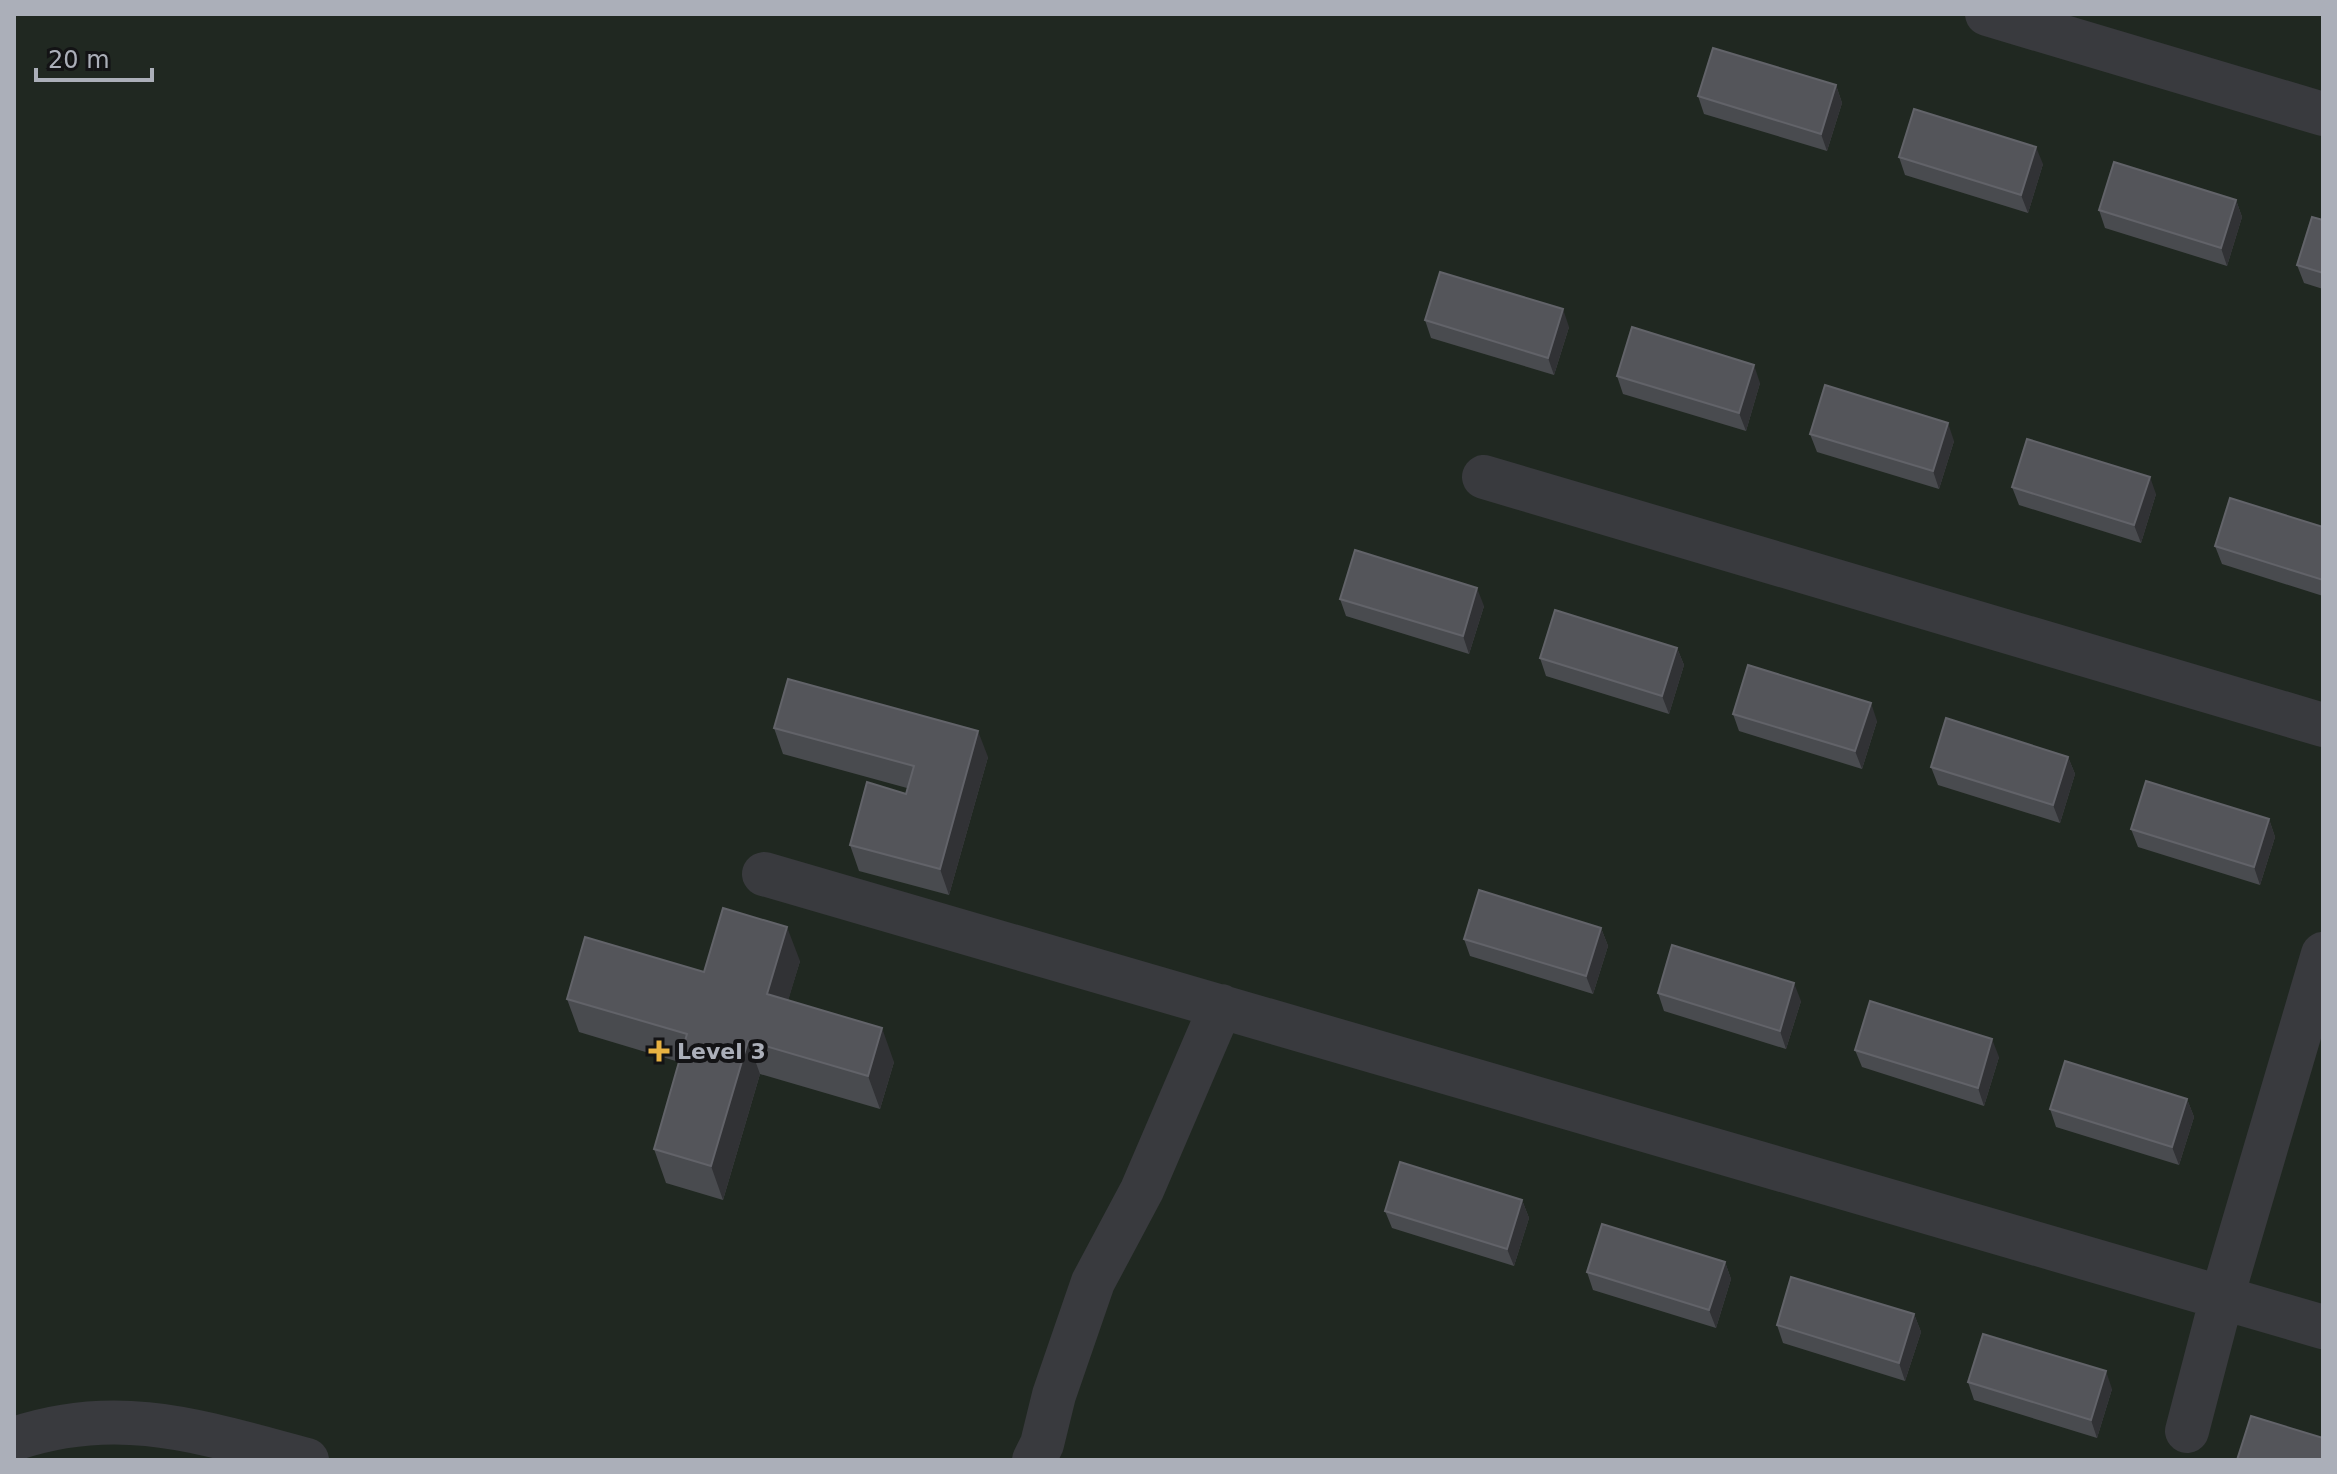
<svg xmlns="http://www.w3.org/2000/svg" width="2337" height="1474" font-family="'DejaVu Sans',sans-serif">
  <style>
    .green { fill: #202821 }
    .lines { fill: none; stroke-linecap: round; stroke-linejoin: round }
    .minor { stroke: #393a3e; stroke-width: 44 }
    .wall { fill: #494b4f }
    .shaded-wall { fill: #313235 }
    .building { fill: #54555a; stroke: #626369; stroke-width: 2 }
    .poi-dot { fill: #e8b242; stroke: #131315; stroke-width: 3 }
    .labels { text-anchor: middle; stroke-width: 8; stroke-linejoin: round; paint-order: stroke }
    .poi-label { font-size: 22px; font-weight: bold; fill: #abafb9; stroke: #131315; text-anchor: start }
  </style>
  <rect width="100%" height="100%" fill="#18181a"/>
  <path class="green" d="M14 14H2323V1460H14Z"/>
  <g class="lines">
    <path class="minor" d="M1987 14 2323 114
      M1484 477 2323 725
      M764 874 2323 1327
      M2187 1431 2222 1297 2323 954
      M14 1439C120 1403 204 1433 307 1460
      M1034 1460 1042 1444 1054 1395 1093 1282 1142 1190 1221 1006"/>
  </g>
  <path class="wall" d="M1836 85 1842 103 1827 151 1704 114 1698 96Z
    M1899 157 2043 164 2028 213 1905 175Z
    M2236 200 2242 217 2227 266 2105 228 2099 210Z
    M2323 220V289L2304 283 2297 265Z
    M1425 320 1569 327 1554 375 1431 338Z
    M1617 376 1760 383 1746 431 1623 394Z
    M1810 434 1954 441 1939 489 1817 452Z
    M2012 487 2156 494 2141 543 2019 505Z
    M2323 527V596L2222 564 2215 546Z
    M1340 599 1484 606 1469 654 1346 616Z
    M1677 648 1684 665 1669 714 1546 676 1540 658Z
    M1733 714 1877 721 1862 769 1739 731Z
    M774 728 988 757 949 895 859 871 850 845 906 794 907 788 783 754Z
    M2068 757 2075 774 2060 823 1938 785 1931 767Z
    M2269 819 2275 837 2260 885 2138 847 2131 829Z
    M1601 928 1608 946 1593 994 1470 956 1464 939Z
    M800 961 788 1000 894 1062 880 1109 760 1074 723 1200 666 1183 654 1149 679 1062 579 1032 567 999 704 972Z
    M1658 993 1801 1001 1786 1049 1664 1011Z
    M1855 1050 1999 1057 1984 1106 1862 1067Z
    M2187 1099 2194 1117 2179 1165 2056 1127 2050 1109Z
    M1522 1200 1529 1218 1514 1266 1392 1228 1385 1211Z
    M1725 1262 1731 1279 1716 1328 1593 1290 1587 1272Z
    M1914 1314 1921 1332 1905 1381 1783 1343 1777 1325Z
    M1968 1382 2112 1389 2097 1438 1974 1400Z"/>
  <path class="shaded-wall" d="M1836 85 1842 103 1827 151 1821 134Z
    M2036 147 2043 164 2028 213 2021 195Z
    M2236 200 2242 217 2227 266 2221 248Z
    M1563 309 1569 327 1554 375 1548 358Z
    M1754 365 1760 383 1746 431 1739 413Z
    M1948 423 1954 441 1939 489 1933 471Z
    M2150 477 2156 494 2141 543 2134 525Z
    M1477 588 1484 606 1469 654 1463 636Z
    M1677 648 1684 665 1669 714 1662 696Z
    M1871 703 1877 721 1862 769 1855 751Z
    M978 731 988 757 949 895 940 869Z
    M2068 757 2075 774 2060 823 2053 805Z
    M2269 819 2275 837 2260 885 2254 867Z
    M787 927 800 961 780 1028 767 994Z
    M1601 928 1608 946 1593 994 1586 976Z
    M1794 983 1801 1001 1786 1049 1780 1031Z
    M882 1028 894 1062 880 1109 868 1076Z
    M1992 1039 1999 1057 1984 1106 1978 1088Z
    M748 1041 760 1074 723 1200 711 1166Z
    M2187 1099 2194 1117 2179 1165 2172 1147Z
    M1522 1200 1529 1218 1514 1266 1507 1249Z
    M1725 1262 1731 1279 1716 1328 1709 1310Z
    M1914 1314 1921 1332 1905 1381 1899 1363Z
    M2106 1371 2112 1389 2097 1438 2091 1420Z"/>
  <path class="building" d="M1713 48 1836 85 1821 134 1698 96Z
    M1914 109 2036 147 2021 195 1899 157Z
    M2114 162 2236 200 2221 248 2099 210Z
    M2312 217 2323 220V273L2297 265Z
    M1440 272 1563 309 1548 358 1425 320Z
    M1632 327 1754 365 1739 413 1617 376Z
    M1825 385 1948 423 1933 471 1810 434Z
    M2027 439 2150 477 2134 525 2012 487Z
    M2230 498 2323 527V580L2215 546Z
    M1355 550 1477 588 1463 636 1340 599Z
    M1555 610 1677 648 1662 696 1540 658Z
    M1748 665 1871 703 1855 751 1733 714Z
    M788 679 978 731 940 869 850 845 867 782 906 794 914 766 774 728Z
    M1946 718 2068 757 2053 805 1931 767Z
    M2146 781 2269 819 2254 867 2131 829Z
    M1479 890 1601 928 1586 976 1464 939Z
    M723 908 787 927 767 994 882 1028 868 1076 748 1041 711 1166 654 1149 687 1034 567 999 585 937 704 972Z
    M1672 945 1794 983 1780 1031 1658 993Z
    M1870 1001 1992 1039 1978 1088 1855 1050Z
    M2065 1061 2187 1099 2172 1147 2050 1109Z
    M1400 1162 1522 1200 1507 1249 1385 1211Z
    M1602 1224 1725 1262 1709 1310 1587 1272Z
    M1791 1277 1914 1314 1899 1363 1777 1325Z
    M1983 1334 2106 1371 2091 1420 1968 1382Z
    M2251 1416 2323 1438V1460H2237Z"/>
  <path class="poi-dot" d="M655 1039h8v8h8v8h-8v8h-8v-8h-8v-8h8z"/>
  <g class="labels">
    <g class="poi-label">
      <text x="677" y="1059">Level 3</text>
    </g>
  </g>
  <rect width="2337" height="1474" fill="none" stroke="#abafb9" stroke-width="32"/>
  <path d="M36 68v12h116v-12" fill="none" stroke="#abafb9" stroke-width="4"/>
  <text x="48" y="68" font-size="24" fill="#abafb9" stroke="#131315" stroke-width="6" paint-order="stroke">20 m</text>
</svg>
